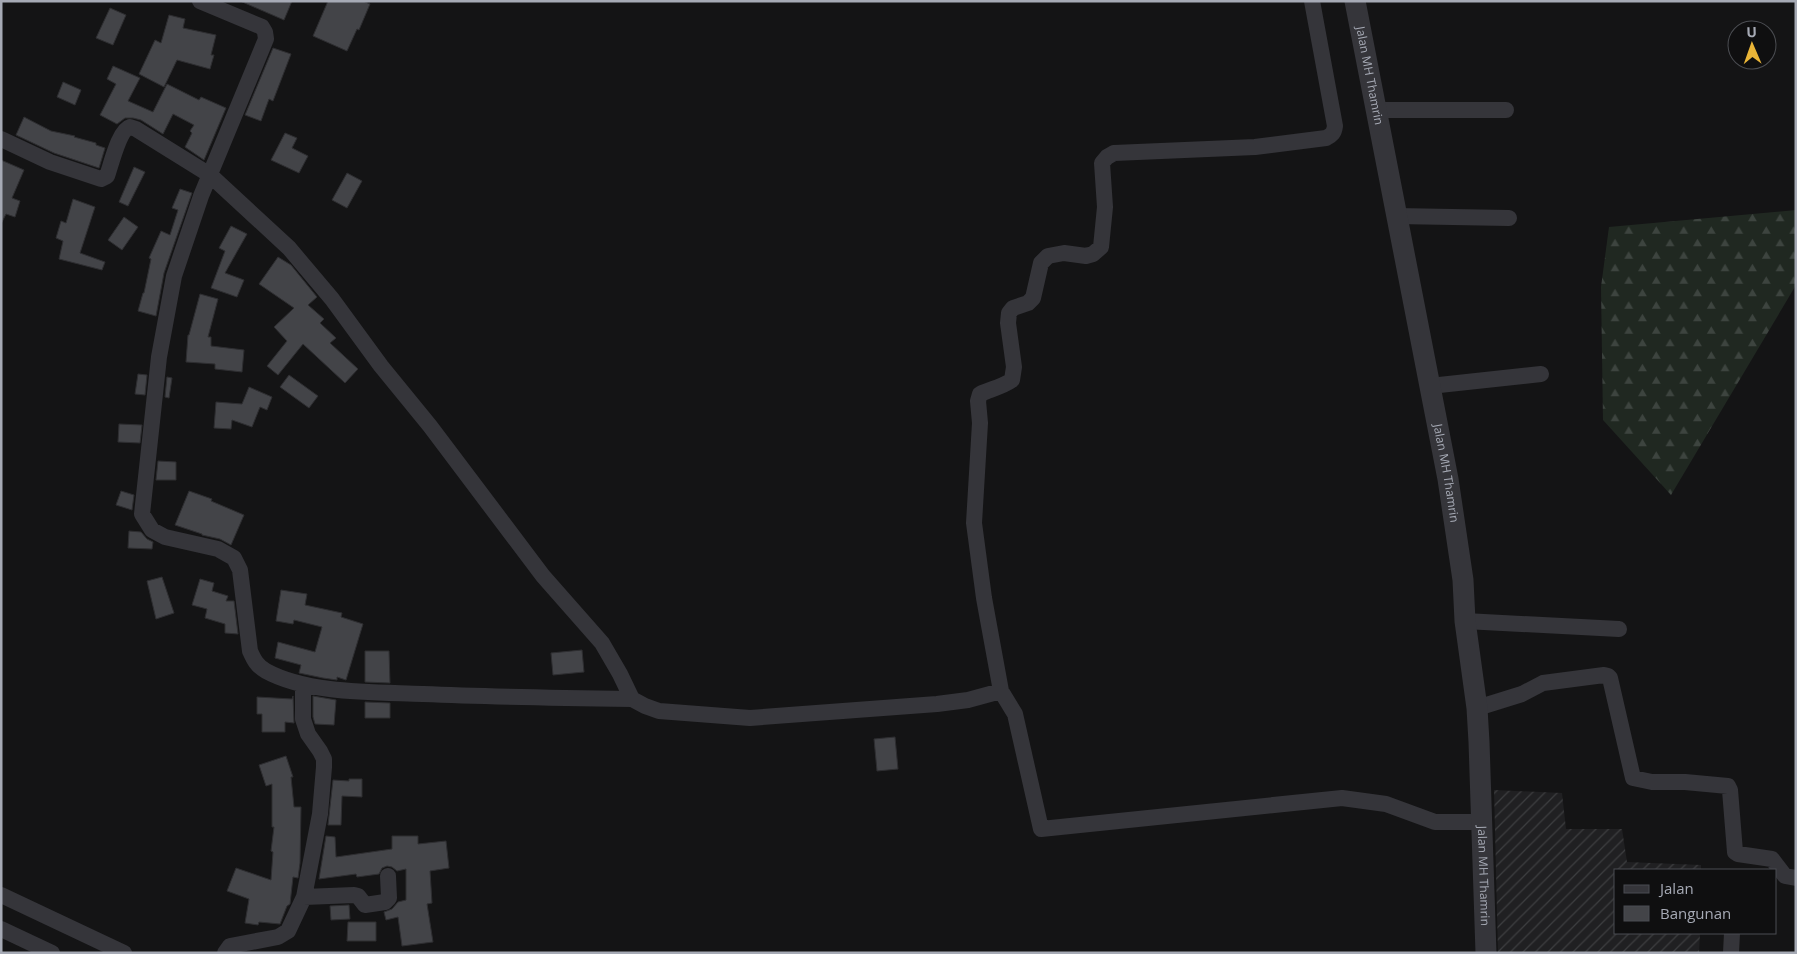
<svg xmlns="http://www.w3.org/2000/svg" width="1797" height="954" font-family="'Open Sans',sans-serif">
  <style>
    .industrial { fill: url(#industrial-furrows) }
    .forest { fill: url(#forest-firs) }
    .building { fill: #434448; stroke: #2e2e31 }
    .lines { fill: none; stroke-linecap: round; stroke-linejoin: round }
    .minor { stroke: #35353a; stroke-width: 16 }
    .tertiary { stroke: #35353a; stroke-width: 21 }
    .labels { text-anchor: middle; stroke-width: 4; stroke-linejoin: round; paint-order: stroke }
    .street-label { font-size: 12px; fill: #a6aab5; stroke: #0f0f10 }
  </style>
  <defs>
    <pattern id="industrial-furrows" width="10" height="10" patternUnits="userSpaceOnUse" patternTransform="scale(1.25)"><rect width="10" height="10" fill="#202022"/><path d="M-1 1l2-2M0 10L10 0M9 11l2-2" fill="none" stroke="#3d3e40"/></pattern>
    <pattern id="forest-firs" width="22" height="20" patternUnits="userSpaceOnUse" patternTransform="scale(1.25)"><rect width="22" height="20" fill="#202821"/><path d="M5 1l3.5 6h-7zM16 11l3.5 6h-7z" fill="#3d443f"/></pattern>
  </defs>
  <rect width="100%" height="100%" fill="#141415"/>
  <path class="industrial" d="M1494 790 1562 793 1566 829H1622L1627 862 1701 865V870H1616V933H1700L1699 953H1498Z"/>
  <path class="forest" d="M1796 210V285L1671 495 1603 420 1601 287 1609 227Z"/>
  <path class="building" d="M240 1H292L284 20Z
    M328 1H363L370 4 359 30 357 29 347 51 313 36Z
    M110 8 126 15 113 45 96 38Z
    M169 15 185 19 183 28 216 35 211 55H214L210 69 177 60 164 87 139 74 155 40 161 43Z
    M273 48 291 54 273 101 269 99 261 121 245 115Z
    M113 66 140 78 128 101 153 112 167 84 199 100 201 97 226 108 204 160 185 147 192 133 190 131 194 125 173 114 163 134 141 120 133 118H125L117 124 100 115 116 84 107 79Z
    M63 82 81 90 75 105 57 97Z
    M24 117 51 131 75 136 74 137 96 143V145L105 148 99 168 54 153 16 135Z
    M285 133 297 138 292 148 308 156 299 173 271 160Z
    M1 160 24 170 12 198 20 201 15 217 6 214 1 224Z
    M134 167 145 172 128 206 119 202Z
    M347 173 362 181 347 208 332 200Z
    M180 189 192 193 164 273 156 316 138 311 143 293H144L151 259 149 258 161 231 170 235 178 210 172 208Z
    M73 199 95 207 80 253 105 262 102 270 59 259 63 241 56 238 61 221 66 223Z
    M124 217 138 227 122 250 108 240Z
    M231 226 247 234 225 273 244 280 237 297 211 288 225 251 219 248Z
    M278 257 291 265 317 297 308 305 324 319 320 323 336 338 330 343 358 369 345 383 303 344 278 375 267 366 287 341 274 327 294 308 259 284Z
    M200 294 218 299 208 337H211V346L244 350 242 372 215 369V364L186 362 188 335H189Z
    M138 374 147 375 145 395 135 394Z
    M289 375 318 396 309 408 280 387Z
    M167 377 172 378 169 398 165 397Z
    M249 387 272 397 267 410 260 407 252 427 232 420 231 429 214 428 216 402 242 404Z
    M119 424 142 425 140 443 118 442Z
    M158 461 176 462V480H156Z
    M121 491 134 495 132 510 116 505Z
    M189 491 212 499 211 501 244 515 231 545 220 539 202 535V534L175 525Z
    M129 531 141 532 147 539 153 542 152 549 128 548Z
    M162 577 174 613 156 619 147 581Z
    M200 579 214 583 212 591 228 596 226 601H234L238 634 225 633V624L205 618 207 609 192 605Z
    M281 590 307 594 305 605 342 613 341 617 363 624 346 680 337 677V680L323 678 299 673 301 665 275 658 278 642 315 652 322 627 294 620 293 624 276 621Z
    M582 650 584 672 553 675 551 653Z
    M365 651H389L390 683 365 682Z
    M293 696 294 723 285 722V732H262V714H257V697L292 699Z
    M313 696 336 700 334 725 315 724 313 717Z
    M365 702 390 703V718H365Z
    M895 737 898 769 877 771 874 739Z
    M286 756 293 777H291L294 807H301L300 863 298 878 293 877 290 904 287 906 280 924 259 922 258 925 245 923 249 899 227 891 236 868 271 880 273 852 271 851 274 827H272V784L266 786 259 765Z
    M349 779H362V797L342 796 341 825H328L333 780 349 781Z
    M326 836 335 837 336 857 392 849V836H418V844L446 841 449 868 430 871 432 903 427 904 433 942 402 946 398 917 386 920 384 912 392 909 398 902 406 900V869L397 871 392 867 387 866 382 868 379 874 357 877 356 874 319 879Z
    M349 905 350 919 331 920 330 906Z
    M348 922H376V941H347Z"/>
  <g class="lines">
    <path class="minor" d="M200 1 262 27 265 32 266 39 201 196 174 276 159 357 142 514 152 530 165 537 218 549 234 558 240 570 250 651C254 660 257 666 266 671 308 694 375 692 423 694 492 697 562 698 632 699
      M1312 1 1335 126C1334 133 1332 135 1326 138L1255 147 1114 153 1107 157 1102 163 1105 207 1101 247 1093 254 1086 256 1064 253 1048 256 1041 263 1033 298 1028 303 1013 308 1009 313 1008 323 1014 367 1012 380C1002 387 991 389 980 394L978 401 980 423 974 523 984 598 1001 691 1015 714 1041 829 1342 798 1386 804 1435 822H1482
      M1376 110H1506
      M1 139 50 162 101 179 107 176C111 165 119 130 130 127L136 129 210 175 289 248 332 299 381 366 430 426 543 576 602 643 620 674 632 699 645 706 659 711 750 718 937 704 968 700 1001 691
      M1396 216 1509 218
      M1430 386 1541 374
      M1465 621 1619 629
      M1477 708 1522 694 1543 683 1604 675 1608 676 1610 678 1633 778 1652 782H1685L1728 786 1730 790 1735 852 1738 854 1772 859 1785 876 1796 878
      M1 895 124 953
      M304 897 354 895 358 896 365 905 385 902 389 898 388 876
      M1 929 52 953
      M225 953 230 946 278 937 288 931 304 897 320 814 324 767V759L320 751 308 734 303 719V685
      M1731 953 1732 933"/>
    <path class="tertiary" id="s1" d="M1355 1 1448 479 1463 580 1465 621 1477 708 1479 742 1486 953"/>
  </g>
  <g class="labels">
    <g class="street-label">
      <text dy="4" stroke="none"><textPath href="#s1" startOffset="76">Jalan MH Thamrin</textPath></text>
      <text dy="4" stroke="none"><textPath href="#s1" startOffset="481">Jalan MH Thamrin</textPath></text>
      <text dy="4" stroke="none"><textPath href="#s1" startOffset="886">Jalan MH Thamrin</textPath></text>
    </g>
  </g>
  <rect width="1797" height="954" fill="none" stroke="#a6aab5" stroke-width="5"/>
  <rect x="1614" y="869" width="162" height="65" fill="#0f0f10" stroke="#4b4d52"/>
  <rect x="1624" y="885" width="25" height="8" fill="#35353a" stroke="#4b4d52"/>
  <text x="1660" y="894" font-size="15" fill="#a6aab5">Jalan</text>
  <rect x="1624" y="906" width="25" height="15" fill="#434448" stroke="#4b4d52"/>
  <text x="1660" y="919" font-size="15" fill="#a6aab5">Bangunan</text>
  <g transform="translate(1752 45) rotate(358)"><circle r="24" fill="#0f0f10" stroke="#4b4d52"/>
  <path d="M0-4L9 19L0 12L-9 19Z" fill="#eab537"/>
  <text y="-8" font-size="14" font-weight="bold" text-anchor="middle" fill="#a6aab5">U</text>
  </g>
</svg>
